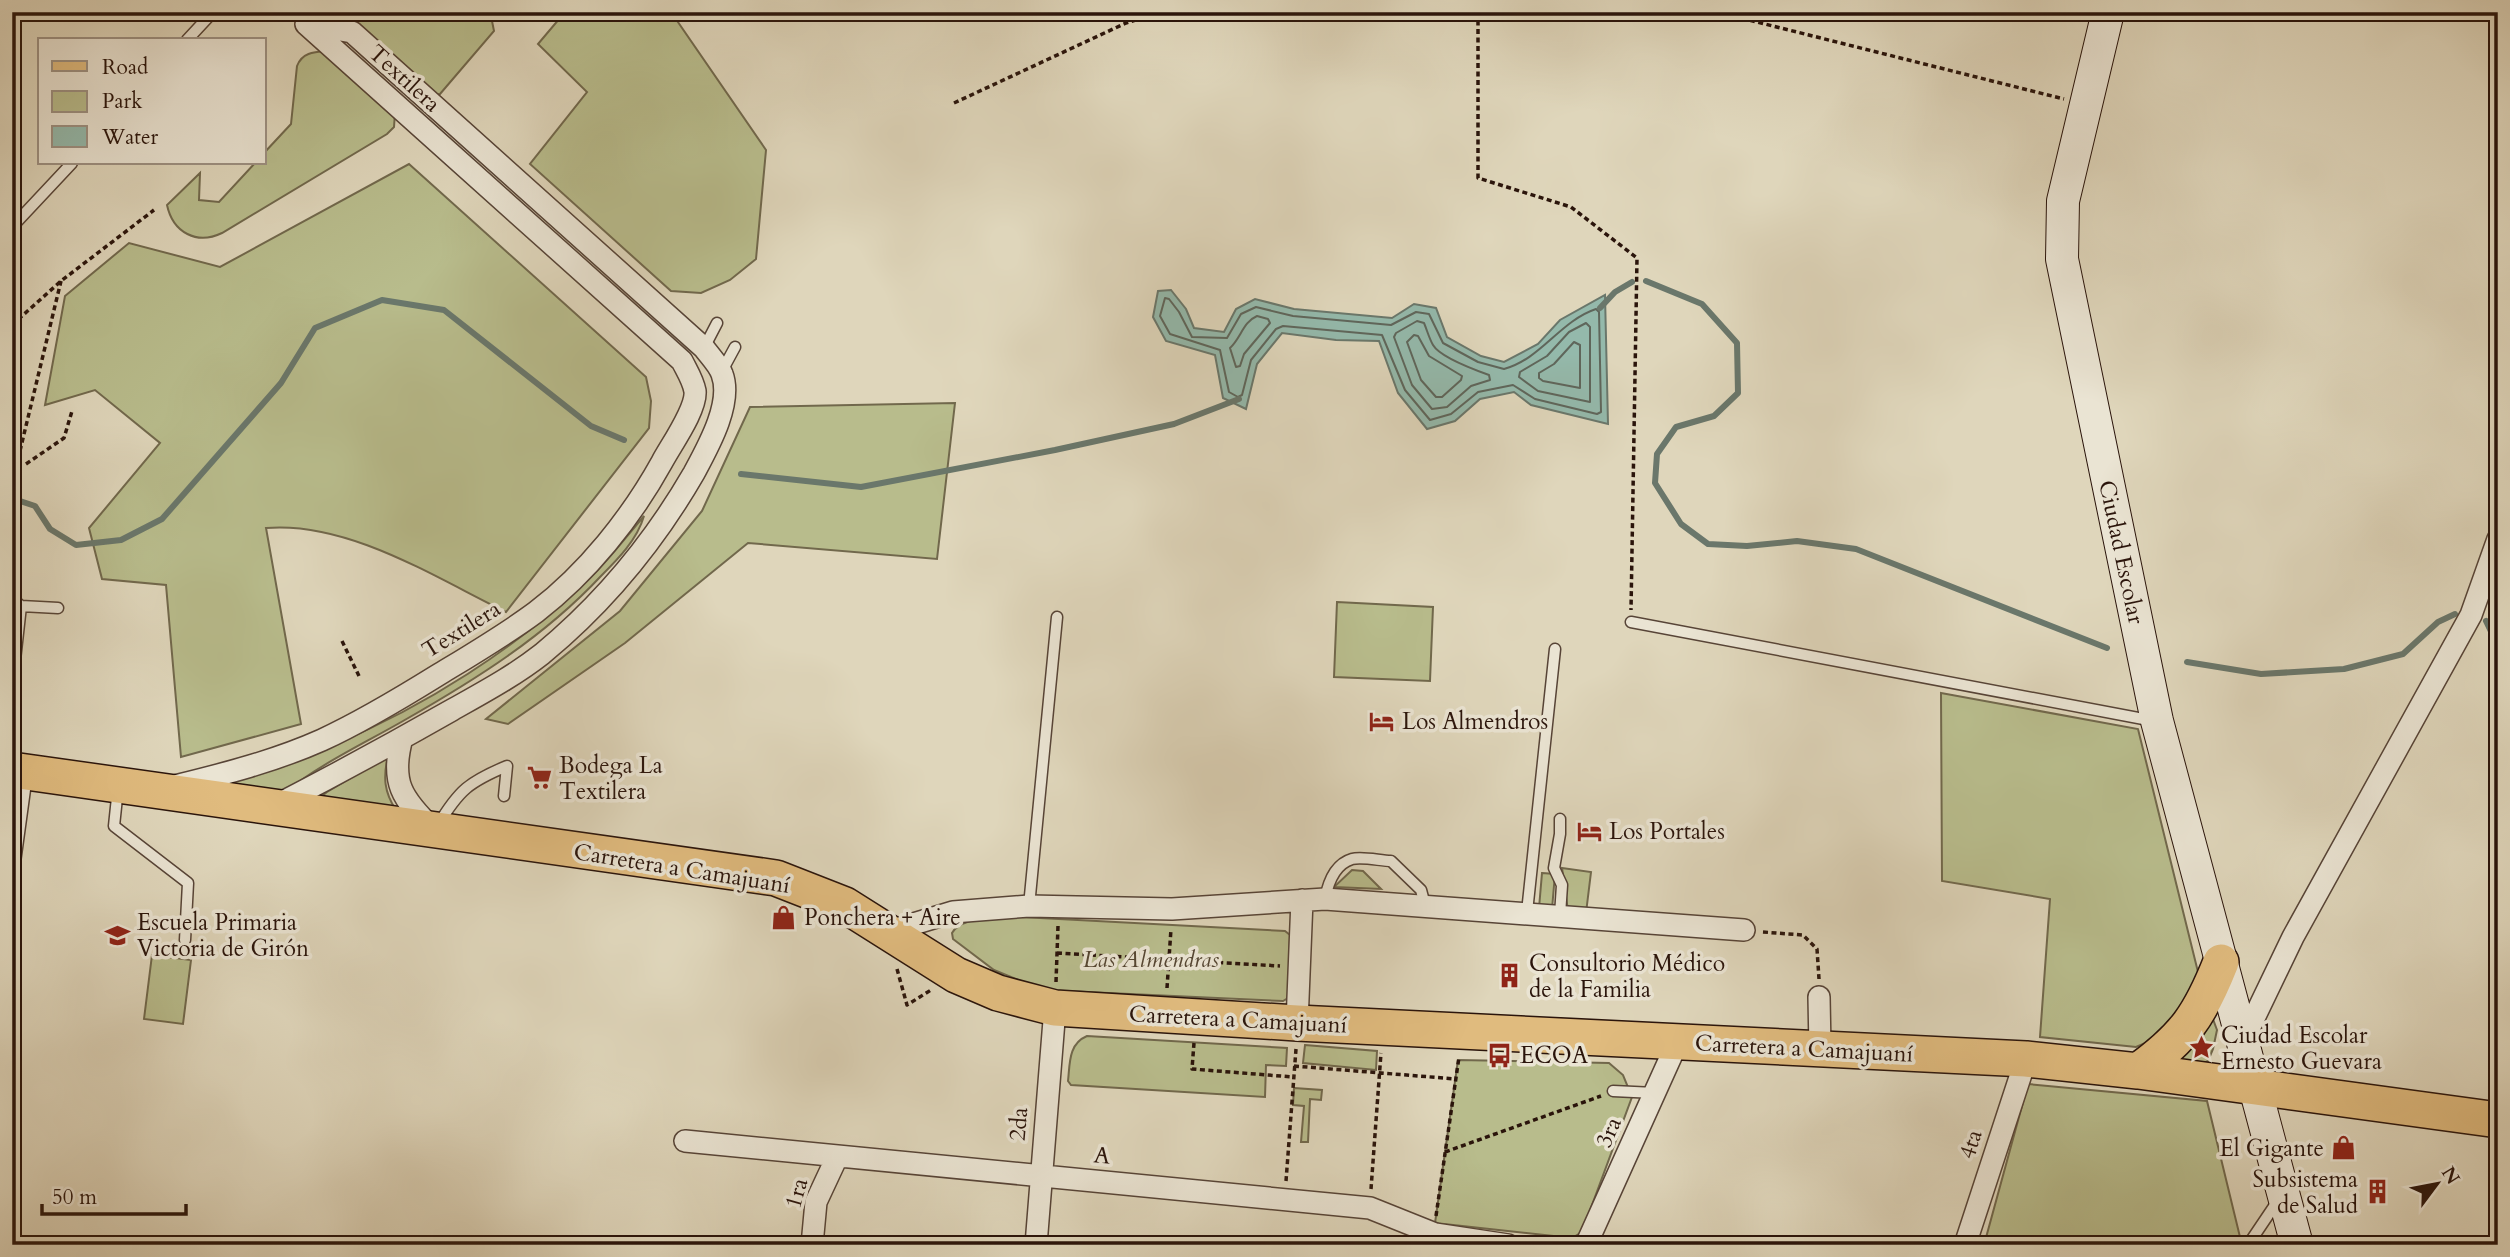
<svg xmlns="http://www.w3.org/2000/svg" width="2510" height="1257" font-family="Cardo,serif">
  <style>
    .green { fill: #b8bc8c; stroke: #71684c; stroke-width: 2 }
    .water { fill: #94b9ab; stroke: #6a776b; stroke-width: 2 }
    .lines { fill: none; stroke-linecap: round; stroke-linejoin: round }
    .shore { stroke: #5f665b; stroke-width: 2 }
    .stream { stroke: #6a776b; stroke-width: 6 }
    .lane-casing { stroke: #574437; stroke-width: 13 }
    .street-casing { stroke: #574437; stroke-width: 24 }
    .secondary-casing { stroke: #2a140b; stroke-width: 34 }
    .primary-casing { stroke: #2a140b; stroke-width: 38 }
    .path { stroke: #2a140b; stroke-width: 3.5; stroke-dasharray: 5 3.5; stroke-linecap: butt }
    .lane { stroke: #eae4d3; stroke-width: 10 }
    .street { stroke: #eae4d3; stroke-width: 21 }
    .secondary { stroke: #eae4d3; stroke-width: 32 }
    .primary { stroke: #e0bb7e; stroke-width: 35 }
    .labels { text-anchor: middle; stroke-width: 7; stroke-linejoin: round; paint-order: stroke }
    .street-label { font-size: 23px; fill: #2a140b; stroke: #eae4d3 }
    .poi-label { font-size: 23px; fill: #2a140b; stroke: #eae4d3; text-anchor: start }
    .park-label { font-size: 23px; font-style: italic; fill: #554632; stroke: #eae4d3 }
  </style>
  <rect width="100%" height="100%" fill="#dfd6bb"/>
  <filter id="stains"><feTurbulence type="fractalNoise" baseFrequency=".00286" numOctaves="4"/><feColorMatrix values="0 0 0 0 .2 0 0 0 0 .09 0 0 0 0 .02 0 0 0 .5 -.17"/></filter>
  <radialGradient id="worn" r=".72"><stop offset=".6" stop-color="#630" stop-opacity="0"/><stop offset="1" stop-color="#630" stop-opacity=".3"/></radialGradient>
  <path class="green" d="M354 12H482L492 21 494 31 440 94 435 95 361 30Z
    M565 12H671L766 150 756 259 730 280 701 293 671 291 530 164 587 92 538 44Z
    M326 51 395 113 394 127 387 134 222 233C197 245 173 233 167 205L200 173 199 200 219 202 255 163H264V153L291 124 297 66C302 53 313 52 326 51Z
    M409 164 646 377 651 401 649 428 506 612C434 577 348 521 266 528L301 724 181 757 166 585 102 579 89 528 160 443 95 390 45 405 65 296 129 243 220 267Z
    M955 403 937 559 748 543 625 643 508 724 486 719 620 611 702 511 750 407Z
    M644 516C637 540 618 559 601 576 544 637 475 680 403 721 363 744 320 764 284 793L229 786 227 782C262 770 299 759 333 745 426 706 515 649 588 580 608 561 626 537 644 516Z
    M1337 602 1433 607 1430 681 1334 677Z
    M1941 693 2138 729 2198 972 2191 999 2155 1039 2136 1047 2040 1037 2050 899 1942 881Z
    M388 756C383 777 384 792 396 810L323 800 322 796 327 792Z
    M1562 868 1591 872 1586 913 1568 911Z
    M1352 870 1363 871 1381 889 1334 887Z
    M1542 873 1555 874 1552 909 1539 908Z
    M1004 916 1285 931 1290 935 1288 998 1283 1001 1043 990 994 970 953 939 952 933C961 918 987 919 1004 916Z
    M152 955 191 960 183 1024 144 1019Z
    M2210 1011 2217 1030 2213 1049 2208 1061 2194 1068 2169 1062Z
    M1087 1036 1287 1048 1286 1066 1266 1065 1265 1097 1071 1085 1068 1081C1070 1064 1068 1044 1087 1036Z
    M1305 1045 1377 1051 1376 1070 1303 1063Z
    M1458 1060 1609 1063 1623 1075 1632 1097 1582 1232 1572 1238 1435 1223Z
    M2028 1084 2207 1101 2240 1237 2209 1245H1984Z
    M1294 1088 1322 1090 1321 1100 1310 1099 1308 1142H1301L1304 1106 1293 1105Z"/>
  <path class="water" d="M1171 290 1186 309 1194 328 1224 332 1236 309 1255 299 1294 309 1392 318 1414 304 1436 308 1447 337 1481 356 1504 362 1538 344 1560 320 1605 295 1608 424 1531 405 1514 392 1480 399 1455 421 1427 429 1398 393 1379 341 1336 340 1282 333 1257 364 1246 409 1223 398 1215 355 1166 341 1153 317 1158 291Z"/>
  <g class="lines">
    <path class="shore" d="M1165 298 1169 299 1179 312 1192 337 1227 338 1241 314 1256 307 1293 316 1391 325 1416 312 1429 314 1443 343 1478 362 1504 369C1541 359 1560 321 1596 309L1599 312 1601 412 1597 414 1535 399 1513 385 1478 392 1451 414 1430 420 1405 390 1382 335 1283 326 1276 329 1251 360 1242 395 1238 397 1229 392 1220 350 1170 334 1160 316Z
      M1257 316 1268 319 1270 323 1244 354 1240 366 1236 367 1230 348C1241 338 1243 322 1257 316Z
      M1417 321 1424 323C1427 330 1429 338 1433 345 1440 357 1475 370 1489 375L1490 380 1471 386 1447 407 1432 409 1412 385 1394 337 1396 333Z
      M1586 323 1590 327V402L1538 391 1519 377 1520 372 1547 356 1569 332Z
      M1414 335 1418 336 1429 356 1462 376 1461 380 1442 397H1436L1421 380 1407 342Z
      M1574 342 1580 345V388L1543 381 1539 378V373L1554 364Z"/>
    <path class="stream" d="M1646 281 1702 304 1737 343 1738 393 1714 416 1676 427 1657 454 1655 483 1681 524 1708 544 1747 546 1797 541 1856 549 2107 648
      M1600 308 1615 292 1632 282
      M741 474 861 487 1055 450 1174 424 1239 399
      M14 499 35 506 50 529 76 545 121 540 162 519 281 383 315 328 382 300 444 310 591 426 624 440
      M2486 621 2498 646
      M2187 662 2261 674 2344 669 2403 654 2438 622 2455 614"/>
    <defs>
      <path id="lane" d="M293 12 306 24
        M187 40 213 12
        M12 227 72 163
        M704 348 717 323
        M722 371 735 347
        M12 474 15 471
        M12 598 21 606 58 608
        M1631 622 2154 721
        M12 687 21 606
        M118 788 114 826 188 883 185 940
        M1560 819V834L1554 868 1562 885 1560 915
        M438 825C459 790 469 782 507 766L504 796
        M12 884 27 775
        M1325 899C1328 883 1335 864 1352 859 1362 856 1381 861 1391 861L1421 890 1425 905
        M1029 906 1057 617
        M1527 912 1555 649
        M1613 1091 1655 1093
        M2248 1245 2279 1199"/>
      <path id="street" d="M402 738C390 782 402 799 433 829
        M175 786C224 774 275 761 322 740 361 722 401 698 438 675 471 655 505 635 536 612 587 573 631 518 662 462 671 445 697 409 695 391 693 380 687 371 682 361L306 24 352 32 704 348C710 356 719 365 722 374 733 403 708 447 694 473 653 544 605 602 542 654 514 676 482 693 452 710 394 743 335 775 275 806
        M887 932 953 912 1029 906 1172 909 1325 899 1744 930
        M1819 997 1820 1048
        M1297 1023 1302 900
        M2242 1043 2293 937 2471 615 2498 539
        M685 1141 1370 1208 1435 1234 1508 1245
        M812 1245 816 1202 837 1157
        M1036 1245 1055 1008
        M1586 1245 1678 1041
        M1965 1245 2026 1059"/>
      <path id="secondary" d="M2108 12 2063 201 2062 259 2157 721 2297 1245"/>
      <path id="primary" d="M12 770 776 878 845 905 956 975 998 993 1055 1008 1297 1023 2026 1059 2138 1071 2498 1120
        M2138 1071C2185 1037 2200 1015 2221 962"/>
    </defs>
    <use href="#lane" class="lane-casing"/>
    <use href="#street" class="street-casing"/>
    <use href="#secondary" class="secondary-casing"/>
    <use href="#primary" class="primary-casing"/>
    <path class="path" d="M1478 12V178L1571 207 1637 258 1631 610
      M1717 12 2064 99
      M954 103 1126 23 1161 12
      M12 325 61 281 154 210
      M18 459 61 281
      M26 464 64 438 72 411
      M342 641 359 676
      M1763 932 1803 935 1817 949 1819 979
      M1057 953 1280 966
      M897 969 907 1005 931 990
      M1056 982 1058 926
      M1167 988 1171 929
      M1194 1043 1192 1069 1293 1077
      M1294 1066 1456 1079
      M1445 1152 1601 1096
      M1286 1181 1296 1049
      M1371 1189 1381 1053
      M1436 1216 1459 1057"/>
    <use href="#lane" class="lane"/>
    <use href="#street" class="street"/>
    <use href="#secondary" class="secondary"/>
    <use href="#primary" class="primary"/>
  </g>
  <defs>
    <symbol id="hotel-bare" viewBox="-9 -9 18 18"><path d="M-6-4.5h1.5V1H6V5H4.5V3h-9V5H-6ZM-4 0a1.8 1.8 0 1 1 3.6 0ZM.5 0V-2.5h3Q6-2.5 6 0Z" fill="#8f2418" stroke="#eae4d3" stroke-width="2.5" paint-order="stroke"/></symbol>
    <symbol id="supermarket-bare" viewBox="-9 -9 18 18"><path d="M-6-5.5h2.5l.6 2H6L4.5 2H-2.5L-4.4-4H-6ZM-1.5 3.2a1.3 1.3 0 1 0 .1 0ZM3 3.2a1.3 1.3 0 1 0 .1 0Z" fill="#8f2418" stroke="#eae4d3" stroke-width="2.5" paint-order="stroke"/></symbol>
    <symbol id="shop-bare" viewBox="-9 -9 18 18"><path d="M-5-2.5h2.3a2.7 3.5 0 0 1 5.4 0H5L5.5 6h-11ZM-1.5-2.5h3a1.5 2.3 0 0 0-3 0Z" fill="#8f2418" stroke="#eae4d3" stroke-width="2.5" paint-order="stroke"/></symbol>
    <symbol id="school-bare" viewBox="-9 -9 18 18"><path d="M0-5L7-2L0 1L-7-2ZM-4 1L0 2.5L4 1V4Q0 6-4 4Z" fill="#8f2418" stroke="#eae4d3" stroke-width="2.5" paint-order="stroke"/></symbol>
    <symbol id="building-bare" viewBox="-9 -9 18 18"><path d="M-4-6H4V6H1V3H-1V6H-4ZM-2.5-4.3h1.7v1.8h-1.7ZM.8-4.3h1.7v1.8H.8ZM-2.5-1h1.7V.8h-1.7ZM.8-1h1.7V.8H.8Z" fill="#8f2418" stroke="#eae4d3" stroke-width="2.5" paint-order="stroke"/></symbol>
    <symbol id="sight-bare" viewBox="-9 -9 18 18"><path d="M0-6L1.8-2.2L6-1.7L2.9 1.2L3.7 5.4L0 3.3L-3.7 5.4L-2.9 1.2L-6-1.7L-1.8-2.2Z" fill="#8f2418" stroke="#eae4d3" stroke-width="2.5" paint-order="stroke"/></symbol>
    <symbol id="bus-bare" viewBox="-9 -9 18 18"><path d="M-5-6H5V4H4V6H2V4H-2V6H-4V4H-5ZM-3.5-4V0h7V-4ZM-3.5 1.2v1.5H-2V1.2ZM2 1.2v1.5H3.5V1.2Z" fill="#8f2418" stroke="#eae4d3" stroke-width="2.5" paint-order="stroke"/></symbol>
  </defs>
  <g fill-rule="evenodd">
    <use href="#hotel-bare" x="1364" y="704" width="35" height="35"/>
    <use href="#supermarket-bare" x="522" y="760" width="35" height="35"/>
    <use href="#hotel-bare" x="1572" y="814" width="35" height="35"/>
    <use href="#shop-bare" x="766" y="900" width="35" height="35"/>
    <use href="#school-bare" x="100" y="918" width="35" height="35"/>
    <use href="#building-bare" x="1492" y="958" width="35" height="35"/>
    <use href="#sight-bare" x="2184" y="1030" width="35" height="35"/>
    <use href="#bus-bare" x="1482" y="1038" width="35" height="35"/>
    <use href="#shop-bare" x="2326" y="1130" width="35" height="35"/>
    <use href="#building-bare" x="2360" y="1174" width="35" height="35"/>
  </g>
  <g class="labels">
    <g class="street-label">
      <text transform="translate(405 78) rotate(42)" y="8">Textilera</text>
      <text transform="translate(2122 552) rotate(78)" y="8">Ciudad Escolar</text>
      <text transform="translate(461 629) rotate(-32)" y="8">Textilera</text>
      <text transform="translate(682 868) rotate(9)" y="8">Carretera a Camajuaní</text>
      <text transform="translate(1238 1019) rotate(3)" y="8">Carretera a Camajuaní</text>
      <text transform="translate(1804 1048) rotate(3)" y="8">Carretera a Camajuaní</text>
      <text transform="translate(1018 1124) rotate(-85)" y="8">2da</text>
      <text transform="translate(1608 1132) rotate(-66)" y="8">3ra</text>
      <text transform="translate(1970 1144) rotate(-72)" y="8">4ta</text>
      <text transform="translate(1102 1155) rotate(5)" y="8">A</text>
      <text transform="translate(796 1193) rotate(-74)" y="8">1ra</text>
    </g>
    <g class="poi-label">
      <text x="1402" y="729">Los Almendros</text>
      <text x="559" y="773">Bodega La<tspan x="559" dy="26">Textilera</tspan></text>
      <text x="1609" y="839">Los Portales</text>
      <text x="804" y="925">Ponchera + Aire</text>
      <text x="137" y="930">Escuela Primaria<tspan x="137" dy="26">Victoria de Girón</tspan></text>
      <text x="1529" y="971">Consultorio Médico<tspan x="1529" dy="26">de la Familia</tspan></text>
      <text x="2221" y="1043">Ciudad Escolar<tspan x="2221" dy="26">Ernesto Guevara</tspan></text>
      <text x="1520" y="1063">ECOA</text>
      <text x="2324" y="1156" text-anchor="end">El Gigante</text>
      <text x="2358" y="1187" text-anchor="end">Subsistema<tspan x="2358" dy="26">de Salud</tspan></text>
    </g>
    <g class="park-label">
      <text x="1151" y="967">Las Almendras</text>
    </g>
  </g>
  <rect width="2510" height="1257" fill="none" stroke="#dfd6bb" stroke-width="42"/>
  <rect x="14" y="14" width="2482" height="1229" fill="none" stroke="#2a140b" stroke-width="3.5"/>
  <rect x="21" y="21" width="2468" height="1215" fill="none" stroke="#2a140b" stroke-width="2"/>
  <rect x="38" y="38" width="228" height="126" fill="#eae4d3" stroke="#9d9183" stroke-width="2"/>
  <rect x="52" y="61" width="35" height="10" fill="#e0bb7e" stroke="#9d9183" stroke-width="2"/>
  <text x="102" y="74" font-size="21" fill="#2a140b">Road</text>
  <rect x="52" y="91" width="35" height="21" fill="#b8bc8c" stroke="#9d9183" stroke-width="2"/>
  <text x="102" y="108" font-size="21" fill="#2a140b">Park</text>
  <rect x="52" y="126" width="35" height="21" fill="#94b9ab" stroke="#9d9183" stroke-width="2"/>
  <text x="102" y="144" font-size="21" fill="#2a140b">Water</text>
  <g transform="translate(2437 1184) rotate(58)" stroke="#eae4d3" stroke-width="5" paint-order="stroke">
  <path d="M0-5L12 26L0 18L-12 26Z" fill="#2a140b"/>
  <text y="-10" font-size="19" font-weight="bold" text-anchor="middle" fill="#2a140b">N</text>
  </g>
  <path d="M42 1204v10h144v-10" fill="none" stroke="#2a140b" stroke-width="3.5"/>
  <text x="52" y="1204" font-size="21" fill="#2a140b" stroke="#eae4d3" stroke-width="5" paint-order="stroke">50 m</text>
  <rect width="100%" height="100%" filter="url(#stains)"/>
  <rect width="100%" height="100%" fill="url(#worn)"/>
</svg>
